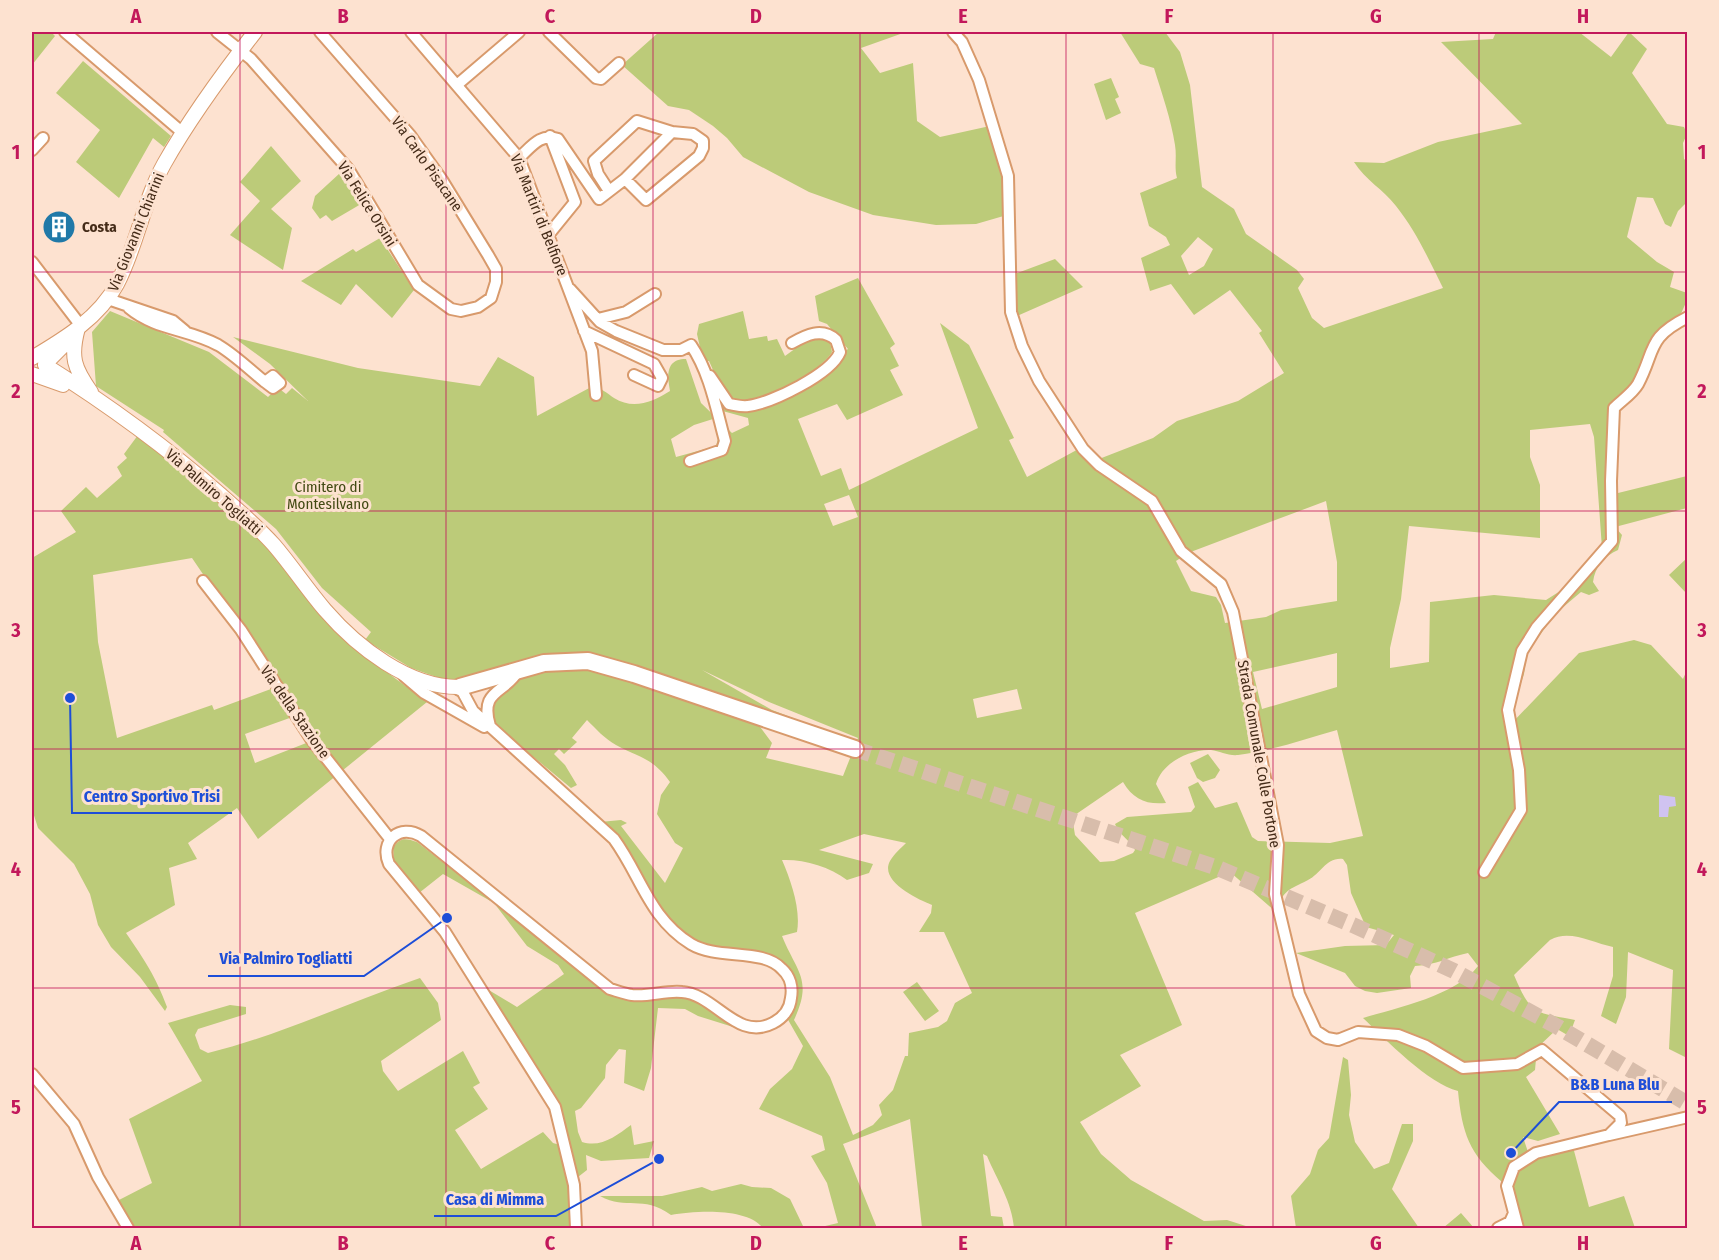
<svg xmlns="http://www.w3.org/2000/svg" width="1719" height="1260" font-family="'Fira Sans Condensed',sans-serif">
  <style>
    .green { fill: #bccb79; fill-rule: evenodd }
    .water { fill: #d0c3f1 }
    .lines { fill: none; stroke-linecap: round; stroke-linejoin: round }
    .highway-tunnel { stroke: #d8bdab; stroke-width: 16; stroke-dasharray: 16 8; stroke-linecap: butt }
    .minor-casing { stroke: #d89a6c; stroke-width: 14 }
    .major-casing { stroke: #d89a6c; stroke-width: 16 }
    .highway-casing { stroke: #d89a6c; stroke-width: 20 }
    .minor { stroke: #fff; stroke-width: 10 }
    .major { stroke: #fff; stroke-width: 14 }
    .highway { stroke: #fff; stroke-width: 16 }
    .grid { fill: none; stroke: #c2185b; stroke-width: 1.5; stroke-opacity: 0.55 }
    .labels { text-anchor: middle; stroke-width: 6; stroke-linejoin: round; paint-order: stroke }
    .street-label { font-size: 15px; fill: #442b18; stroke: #fde2d0 }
    .poi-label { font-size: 15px; font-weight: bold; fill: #442b18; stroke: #fde2d0; text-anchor: start }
    .park-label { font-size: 15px; fill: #424a13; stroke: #fde2d0 }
    .leader { fill: none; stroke: #1d4ed8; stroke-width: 2 }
    .callout-dot { fill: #1d4ed8; stroke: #fde2d0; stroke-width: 2 }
    .callout-label { font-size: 16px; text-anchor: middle; font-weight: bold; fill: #1d4ed8; stroke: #fde2d0; stroke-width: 6; stroke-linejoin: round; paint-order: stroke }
    .neatline { fill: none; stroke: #c2185b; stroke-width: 2 }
    .grid-label { font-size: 20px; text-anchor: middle; font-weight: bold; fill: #c2185b }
  </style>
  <rect width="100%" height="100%" fill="#fde2d0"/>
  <path class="green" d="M32 32H51L55 36 32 65Z
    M659 32H906L861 48 880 73 913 63 917 121 940 137 990 126 1005 176 1007 215 976 224 936 225 873 215 809 192 743 157 727 138 713 126 689 110 668 106 622 65Z
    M1120 32H1165L1180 52 1190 85 1202 187 1234 209 1246 234 1297 270 1304 279 1298 288 1312 318 1324 328 1443 288C1429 260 1416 231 1396 206 1383 189 1365 180 1354 162L1384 163 1438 142 1522 124 1441 42 1493 39 1496 32H1579L1611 57 1629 32 1647 49 1632 73 1667 124 1684 127 1687 134 1683 143 1684 159 1687 161 1688 201 1678 211 1671 227 1665 224 1653 198 1637 197 1627 237 1657 262 1674 272 1670 287 1687 293 1688 298 1675 327 1659 343 1641 387 1619 400 1607 412 1614 494 1687 476V508L1615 527 1622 535 1618 550C1604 556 1595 567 1593 582L1599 591 1589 595 1581 592 1555 614 1527 653 1524 674 1513 707 1510 725 1579 653 1634 640 1651 645 1683 679 1687 670V1058L1669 1049 1673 970 1628 952 1626 997 1616 1024 1601 1016 1613 976V947C1592 943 1570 929 1550 940L1514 975C1531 1015 1534 1012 1575 1020L1569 1036 1557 1029 1537 1048 1535 1070 1526 1077 1560 1134 1538 1141 1523 1137 1528 1152 1508 1168 1502 1182C1469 1154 1462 1133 1458 1091 1429 1084 1386 1040 1363 1018 1397 1008 1457 995 1478 966L1468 953C1448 957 1437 965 1415 966L1410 976 1411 988 1377 993 1365 991 1355 986 1345 973 1296 953 1345 946 1386 945 1394 935 1366 927 1351 893 1347 865 1343 859C1326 857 1321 874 1308 880 1287 891 1286 888 1275 911L1230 872 1135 913 1182 1025 1120 1055 1141 1086 1080 1122 1101 1154 1131 1180 1204 1221 1227 1220 1252 1228H1014C1012 1202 997 1180 987 1156L983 1154 991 1216 1002 1217 1004 1228H922L910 1119 843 1144 877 1228H763C746 1207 695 1211 671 1215 642 1194 627 1211 600 1196H662L702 1187 712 1191 741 1184 752 1187 771 1188 790 1199 803 1226 821 1227 838 1223 827 1183 811 1156 825 1150 822 1136 759 1109 770 1089 792 1069 803 1046 787 1018 757 1032 746 1031 698 1016 685 1009 658 1008 651 1068 644 1091 624 1083 626 1050 619 1049 606 1065 605 1078 581 1108 575 1111 578 1132 582 1142C601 1148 616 1136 631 1125L634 1145 654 1141 649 1158 601 1161 586 1155 587 1170 578 1177 555 1096 482 986 517 1007 564 974 558 965 527 946 494 903 443 874 419 893 394 862 393 847C401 837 406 838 417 842L608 991 682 993 752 1028 787 1017 788 969C757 961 723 955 695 941 655 920 625 859 600 822L621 820 627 823 621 826 665 883 683 848 675 843 657 814 661 795 670 782C653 758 640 758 616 745 605 739 596 729 587 720L572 738 577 742 564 754 559 749 554 754 565 765 577 785 571 788 495 725 489 708 503 689 527 676 554 669 577 668 608 674 758 724 772 743 766 758 843 776 858 738 769 702 702 670 772 710 853 741 566 654 531 658 457 680H445L411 668 365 640 371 632 322 588 276 529 163 432 164 430 96 386 92 332 110 311 209 352 268 397 273 392 276 394 281 390 286 394 292 388 308 401 270 364 233 337 358 368 480 386 498 357 534 377 537 416 593 386C601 388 607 393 614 398 633 410 653 402 670 391 667 375 666 359 686 359L701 403 732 433 749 425 748 418 719 410 718 402 728 409 738 412 758 409 848 349 827 324 819 321 815 296 858 278 895 344 890 348 899 366 890 370 903 395 847 420 837 404 798 419 821 476 841 468 849 490 978 428 940 323 969 345 1014 438 1009 440 1027 477 1084 446 1099 459 1153 438 1177 421 1238 401 1284 373 1259 333 1262 331 1230 290 1194 315 1171 284 1150 291 1141 258 1170 245 1166 237 1149 226 1140 193 1177 178C1174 167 1177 157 1175 145 1171 119 1162 94 1154 68L1140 64ZM1198 237 1213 249 1204 266 1189 275 1181 256ZM713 419 719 435 716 446 676 457 671 439 694 425ZM1590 424 1594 437 1602 548 1576 581 1546 600 1494 595 1430 602 1429 662 1390 668V648L1401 599 1409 526 1540 538V485L1530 457V430ZM849 495 858 517 833 526 824 504ZM1326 501 1337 562V601L1281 610 1266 617 1225 623 1221 605 1216 597 1191 591 1176 561 1188 553ZM1337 653V687L1262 709 1253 672ZM1017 689 1022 709 977 718 973 699ZM1337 730 1363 836 1330 843 1258 841 1252 837 1237 802 1215 808 1198 782 1188 787 1195 807 1191 812 1127 817 1115 824C1119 835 1131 841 1135 850L1133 853 1114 861 1100 862 1075 835 1072 817 1123 782C1133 799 1146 805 1166 803L1156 784C1162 763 1189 749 1211 750 1220 751 1228 756 1238 755 1271 751 1305 739 1337 730ZM864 834 906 843C901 848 894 854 890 861 879 881 917 899 932 905L931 913 919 932H944L972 993 955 1003 947 1021 938 1027 909 1033 908 1056H905L893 1090 879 1105 882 1115 873 1125 853 1135 830 1077 794 1020C813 979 797 973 782 936L797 932C801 909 791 881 782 860 803 859 829 866 847 880L869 873 873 864 819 850Z
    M83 61 171 136 164 147 153 138 119 198 76 162 100 130 56 93Z
    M1111 78 1119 97 1115 99 1121 113 1106 120 1094 84Z
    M271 146 301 181 271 209 292 228 283 270 230 235 260 201 240 182Z
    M340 173 361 204 332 221 326 215 320 219 312 208 315 196Z
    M380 238 414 290 392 318 356 284 341 305 301 281 353 249 356 252Z
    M1055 259 1083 287 1017 316 1012 275Z
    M743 311 749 339 767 336 768 341 777 339 785 356 814 335 830 342 832 352C820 373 744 418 725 395 718 386 714 371 709 361H703L697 334 699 324Z
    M138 435 176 463 269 545 329 623 353 647 427 702 258 839 237 808 188 843 197 859 169 868 175 905 126 933C144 959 156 977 167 1007L165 1011 140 977 111 947 98 925 90 894 74 864 38 828 32 809V558L76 532 61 511 86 487 97 498 122 476 117 467 127 458 124 454ZM192 558 279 686 214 710 212 705 117 738 98 642 93 575ZM298 715 314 740 255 763 245 734Z
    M1687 558H1688L1687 594 1669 575Z
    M1208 754 1220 770 1215 778 1203 782 1197 778 1190 763Z
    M420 978 438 1003 441 1020 381 1061 383 1071 398 1091 463 1051 480 1083 473 1087 488 1109 455 1130 481 1169 543 1132 553 1143 560 1145 573 1194 574 1228H134L119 1200 152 1183 129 1119 202 1081 168 1023 230 1005 246 1007V1014L198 1029 195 1035 200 1049 208 1053C281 1035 349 1002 420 978Z
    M917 982 939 1011 925 1021 903 992Z
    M1343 1057 1348 1060 1351 1095 1349 1115 1355 1142 1374 1169 1389 1163 1402 1124H1413V1141L1392 1189 1419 1228H1296L1291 1196 1310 1174 1318 1150 1329 1138Z
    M1573 1147 1589 1207 1624 1196 1635 1228H1521C1518 1217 1511 1203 1511 1192 1510 1158 1548 1153 1573 1147Z
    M1461 1213 1474 1228H1443Z"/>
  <path class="water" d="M1659 795 1675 797 1676 806 1669 807 1668 817H1659Z"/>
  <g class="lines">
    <path class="highway-tunnel" d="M855 749 1218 868 1355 926 1454 971 1558 1027 1688 1104"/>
    <defs>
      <path id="minor" d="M65 32 183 133
        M217 32 251 59 349 170 418 285 451 309 461 311 478 307 491 298 496 282V269L488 255 442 180 410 135 320 32
        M411 32 519 158 592 351 596 395
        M549 32 596 78 601 79 619 63
        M953 32 962 42 979 80 1008 176 1011 312 1022 346 1039 381 1083 449 1099 465 1152 501 1181 551 1221 584 1233 612 1278 845 1275 894 1299 994 1316 1031 1327 1038 1338 1040 1358 1032 1398 1035 1426 1046 1463 1068 1517 1064 1542 1050 1620 1116 1621 1123 1609 1135 1536 1153 1514 1167 1507 1186 1518 1228
        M458 84 519 32
        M32 150 43 138
        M519 158C532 146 540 133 558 139L599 199 625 179 672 132 693 134 703 141V148L699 156 646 200 625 179
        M609 191 598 174 594 161 637 121 672 132
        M549 234 575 202 550 136
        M32 262 81 326
        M570 289 600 322 616 331 663 350H681L691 345C710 373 716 408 725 441L722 450 690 461
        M108 299 173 321 185 331
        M129 308C155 330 189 329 218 345 235 355 250 370 265 382L273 388 280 383 273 376 265 382
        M598 319 626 312 655 294
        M584 331 654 364 662 378 658 386 634 375
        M710 376 729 404C735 405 742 407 748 406 772 403 831 374 840 352L836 340C822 327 806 335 792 343
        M203 581 241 630 311 739 390 839
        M404 676 424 693 484 727
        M460 687 473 711 614 839C641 876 649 918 691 944 718 960 763 948 782 969 790 976 793 987 791 998 790 1009 783 1018 773 1023 737 1042 715 994 682 992 666 990 649 997 632 995 625 994 617 991 610 989L421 836C400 823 379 841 389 864L445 932 555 1107 574 1185 576 1228
        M490 726C479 689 505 694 518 671
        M1484 872 1521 810 1519 770 1508 710 1522 651 1537 627 1612 541 1611 481 1614 408C1621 401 1633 393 1638 384 1656 350 1646 338 1688 317
        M32 1074 74 1124 98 1177 128 1228
        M1609 1135 1688 1117
        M1498 1228 1510 1222 1514 1213"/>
      <path id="major" d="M78 328C70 357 74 368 91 392
        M32 358C64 339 99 318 117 284 137 246 143 202 164 164 190 118 223 73 255 32
        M45 364 64 345 68 336
        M45 365C107 404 166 447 221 495 239 511 258 527 274 545 292 566 307 589 325 610 357 647 409 688 460 687
        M32 374 63 385"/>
      <path id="highway" d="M460 687 544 663 588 661 634 674 855 749"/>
    </defs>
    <use href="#minor" class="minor-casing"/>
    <use href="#major" class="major-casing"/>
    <use href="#highway" class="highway-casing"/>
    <use href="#minor" class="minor"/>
    <use href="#major" class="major"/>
    <use href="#highway" class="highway"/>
  </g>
  <path class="grid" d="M240 32V1228M446 32V1228M653 32V1228M860 32V1228M1066 32V1228M1273 32V1228M1479 32V1228M32 272H1688M32 511H1688M32 749H1688M32 988H1688"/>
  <defs>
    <symbol id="building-disc" viewBox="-11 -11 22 22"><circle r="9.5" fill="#2079a8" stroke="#fde2d0"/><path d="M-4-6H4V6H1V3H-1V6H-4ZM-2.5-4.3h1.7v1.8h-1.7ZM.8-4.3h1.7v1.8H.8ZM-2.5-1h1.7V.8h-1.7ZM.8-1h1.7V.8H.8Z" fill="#fff"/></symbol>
  </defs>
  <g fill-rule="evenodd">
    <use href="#building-disc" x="40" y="208" width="38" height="38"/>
  </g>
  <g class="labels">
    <g class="street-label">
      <text transform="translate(427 164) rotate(55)" y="5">Via Carlo Pisacane</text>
      <text transform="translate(367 204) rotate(58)" y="5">Via Felice Orsini</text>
      <text transform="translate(539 215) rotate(68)" y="5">Via Martiri di Belfiore</text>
      <text transform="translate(136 232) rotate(-68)" y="5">Via Giovanni Chiarini</text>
      <text transform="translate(214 492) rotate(41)" y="5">Via Palmiro Togliatti</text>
      <text transform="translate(295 712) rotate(55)" y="5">Via della Stazione</text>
      <text transform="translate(1259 754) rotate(80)" y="5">Strada Comunale Colle Portone</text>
    </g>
    <g class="poi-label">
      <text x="82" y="232">Costa</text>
    </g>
    <g class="park-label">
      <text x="328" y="492">Cimitero di<tspan x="328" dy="17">Montesilvano</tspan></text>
    </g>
  </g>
  <path class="leader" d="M70 698L72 813H232M447 918L364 976H208M1511 1153L1559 1102H1672M659 1159L556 1216H434"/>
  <g class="callout-dot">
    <circle cx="70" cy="698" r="6"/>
    <circle cx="447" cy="918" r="6"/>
    <circle cx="1511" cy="1153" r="6"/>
    <circle cx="659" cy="1159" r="6"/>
  </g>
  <g class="callout-label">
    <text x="152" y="802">Centro Sportivo Trisi</text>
    <text x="286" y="964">Via Palmiro Togliatti</text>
    <text x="1615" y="1090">B&amp;B Luna Blu</text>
    <text x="495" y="1205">Casa di Mimma</text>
  </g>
  <rect width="1719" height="1260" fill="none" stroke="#fde2d0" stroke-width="66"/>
  <rect x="33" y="33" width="1653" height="1194" class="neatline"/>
  <g class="grid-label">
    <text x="136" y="23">A</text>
    <text x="343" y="23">B</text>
    <text x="550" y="23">C</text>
    <text x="756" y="23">D</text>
    <text x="963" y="23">E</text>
    <text x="1169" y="23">F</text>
    <text x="1376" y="23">G</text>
    <text x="1583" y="23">H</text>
    <text x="16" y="159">1</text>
    <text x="1702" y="159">1</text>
    <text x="16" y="398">2</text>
    <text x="1702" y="398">2</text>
    <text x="16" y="637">3</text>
    <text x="1702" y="637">3</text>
    <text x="16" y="876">4</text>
    <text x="1702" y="876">4</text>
    <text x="16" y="1114">5</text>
    <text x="1702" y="1114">5</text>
    <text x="136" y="1250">A</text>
    <text x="343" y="1250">B</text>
    <text x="550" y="1250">C</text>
    <text x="756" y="1250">D</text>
    <text x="963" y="1250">E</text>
    <text x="1169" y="1250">F</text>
    <text x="1376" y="1250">G</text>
    <text x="1583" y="1250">H</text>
  </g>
</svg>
